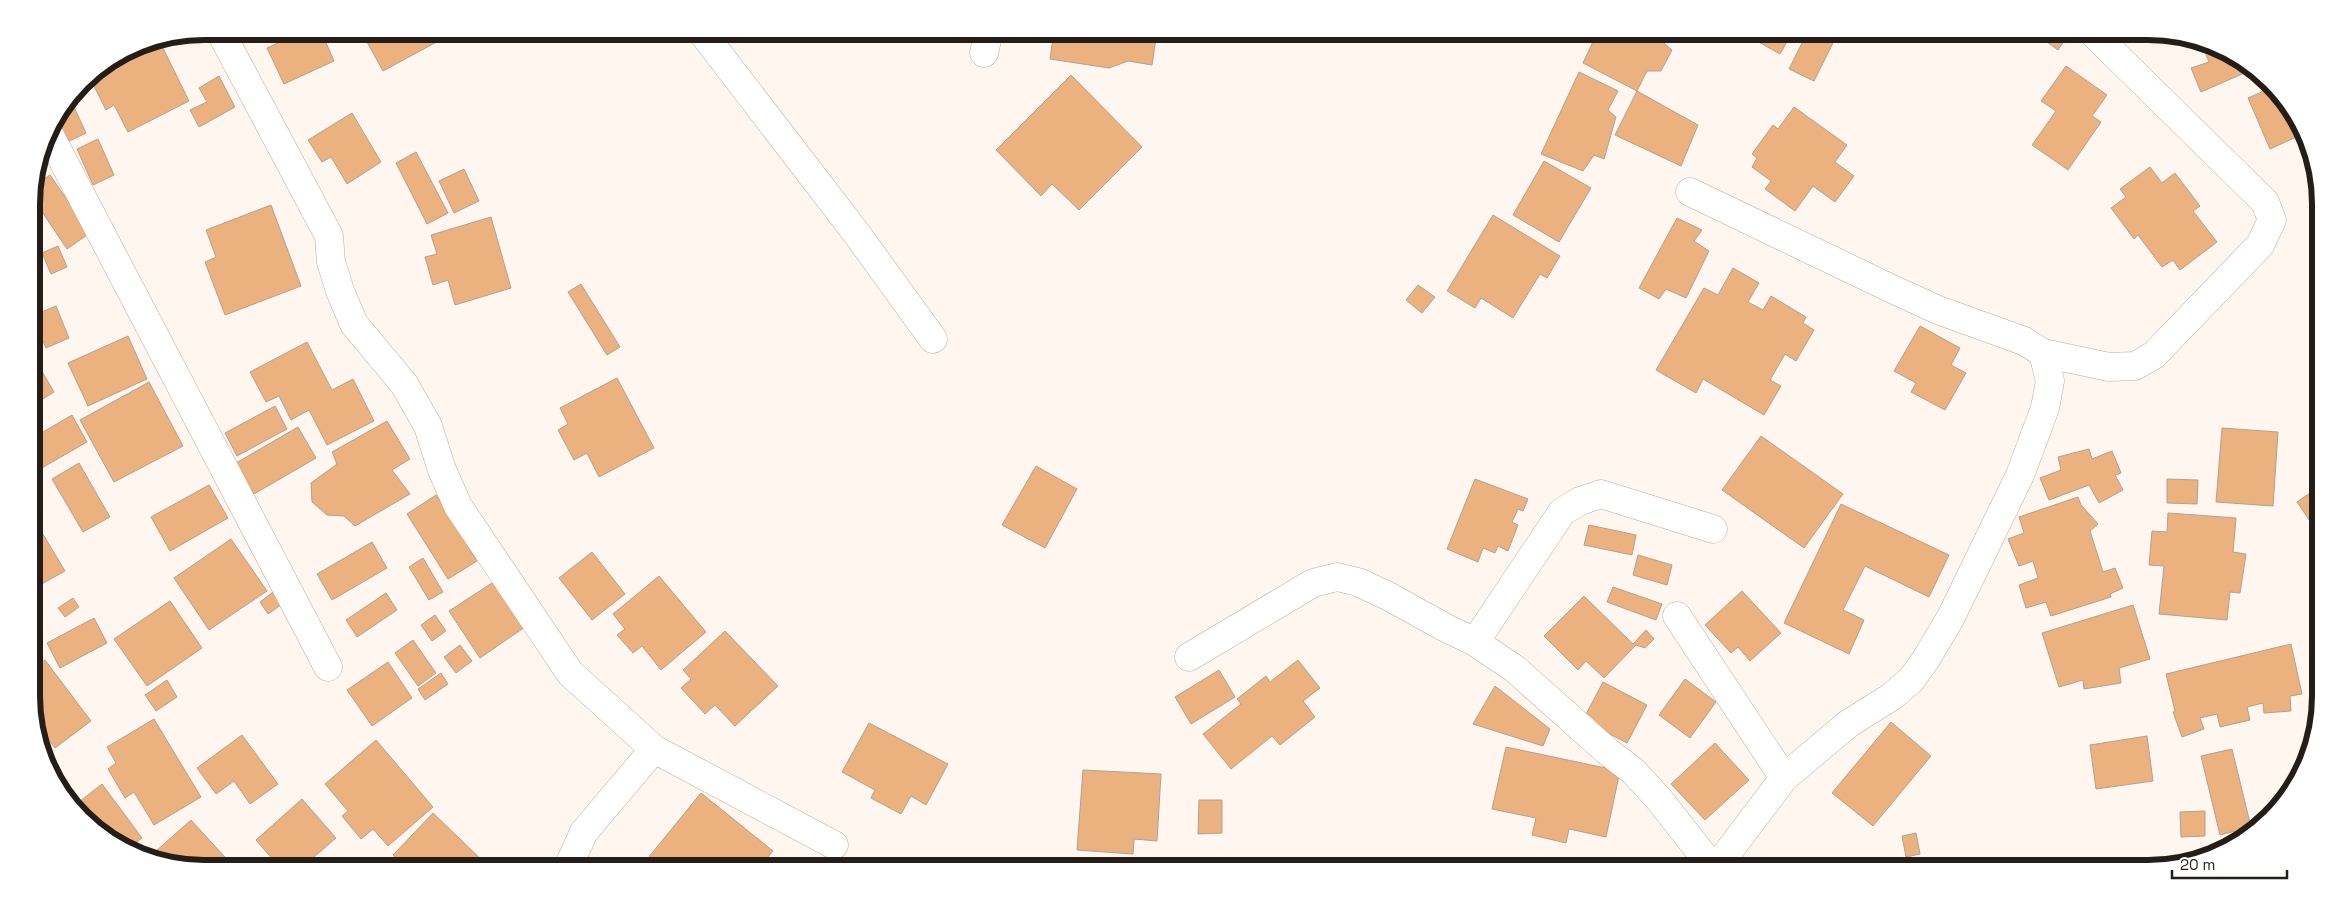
<svg xmlns="http://www.w3.org/2000/svg" width="2352" height="900" font-family="'Space Grotesk',sans-serif">
  <style>
    .building { fill: #ebb27f; stroke: #b3a090 }
    .lines { fill: none; stroke-linecap: round; stroke-linejoin: round }
    .minor-casing { stroke: #bfac9c; stroke-width: 29 }
    .minor { stroke: #fff; stroke-width: 28 }
    .rim { fill: none; stroke: #251e18; stroke-width: 6 }
  </style>
  <rect width="100%" height="100%" fill="#fef6ef"/>
  <path class="building" d="M304 31H321L334 61 284 84 267 48Z
    M372 31H440L444 38 383 71 367 42 375 37Z
    M1054 31H1157L1152 65 1128 61 1109 68 1050 59Z
    M1598 31H1662L1659 39 1672 50 1661 71H1647L1637 91 1583 63Z
    M1739 31H1793L1780 54Z
    M1808 31H1839L1814 81 1789 69Z
    M2032 31H2071L2058 50Z
    M159 40 189 101 128 132 114 105 106 110 89 76 138 44Z
    M2200 40 2204 41 2249 71 2201 92 2191 68 2209 62Z
    M2066 66 2107 95 2092 116 2101 122 2068 170 2032 145 2056 111 2041 101Z
    M1579 72 1618 91 1608 110 1616 117 1604 159 1594 155 1583 171 1541 154Z
    M1071 75 1142 147 1079 210 1052 184 1041 196 996 150Z
    M219 76 235 107 199 127 190 110 207 102 199 88Z
    M2273 87 2278 90 2305 133 2270 149 2248 98Z
    M1637 91 1698 125 1681 166 1615 135Z
    M74 107 86 133 67 142 57 117 60 113Z
    M1794 107 1847 145 1835 162 1854 176 1835 202 1813 186 1795 211 1765 189 1771 181 1752 167 1757 158 1752 154 1773 125 1778 129Z
    M352 113 381 162 347 184 331 157 322 162 308 140Z
    M98 139 114 175 93 185 77 149Z
    M416 152 448 213 427 224 396 163Z
    M41 157 47 166 37 173Z
    M1544 161 1591 188 1559 242 1513 215Z
    M2150 167 2162 183 2175 173 2200 206 2193 211 2217 242 2180 270 2173 260 2162 267 2138 235 2134 239 2111 208 2126 197 2120 189Z
    M464 169 479 201 454 213 439 181Z
    M50 175 90 233 67 249 32 197 33 186Z
    M271 205 301 286 225 315 205 262 216 257 206 230Z
    M1493 215 1560 256 1547 278 1540 274 1513 318 1481 298 1475 308 1447 291Z
    M491 217 511 288 455 305 448 280 433 285 425 257 437 254 431 235Z
    M1677 218 1702 230 1694 241 1709 251 1686 298 1666 289 1659 299 1639 288Z
    M58 246 67 267 51 274 42 253Z
    M1733 268 1759 283 1748 302 1763 310 1771 296 1806 317 1803 323 1814 330 1796 361 1785 354 1770 380 1781 386 1764 415 1703 379 1696 393 1656 370 1704 288 1718 295Z
    M581 284 620 347 607 355 568 292Z
    M1418 285 1435 297 1422 313 1406 300Z
    M56 306 69 338 46 348 32 316Z
    M1920 326 1960 348 1951 365 1966 373 1945 410 1911 392 1916 383 1894 371Z
    M128 336 147 379 88 406 68 363Z
    M307 342 332 390 353 379 374 421 327 445 309 410 291 420 279 396 266 402 250 372Z
    M33 356 54 392 33 405Z
    M617 378 654 448 599 477 587 453 574 460 558 430 568 424 560 408Z
    M149 382 183 446 114 482 80 420Z
    M275 406 287 429 237 456 225 433Z
    M72 415 87 442 33 473V438Z
    M387 421 410 459 392 470 410 494 355 526 344 516 327 515 312 502 311 483 337 464 332 452Z
    M298 427 316 458 254 494 236 463Z
    M2222 428 2278 432 2273 506 2216 502Z
    M1761 436 1843 494 1804 548 1722 490Z
    M2089 449 2092 459 2112 451 2121 473 2115 475 2123 490 2099 503 2089 485 2049 500 2040 478 2061 470 2058 457Z
    M79 463 110 517 83 532 52 479Z
    M1036 466 1077 489 1045 548 1002 525Z
    M1475 479 1528 499 1523 511 1518 509 1512 522 1518 525 1508 551 1498 546 1495 553 1483 548 1478 562 1447 549Z
    M2167 479 2198 480 2197 504 2167 503Z
    M209 485 228 518 170 551 151 517Z
    M2320 486V536L2297 502Z
    M436 495 477 561 448 579 407 514Z
    M2078 497 2081 505 2098 524 2090 531 2103 572 2115 568 2123 588 2110 594 2111 597 2051 616 2046 602 2026 608 2019 585 2038 578 2033 561 2019 566 2008 539 2024 533 2019 517Z
    M1841 504 1949 555 1929 597 1865 566 1843 610 1864 620 1849 654 1784 623Z
    M2168 513 2236 518 2233 552 2246 554 2240 593 2230 592 2227 620 2159 614 2164 566 2149 565 2152 531 2167 532Z
    M1589 525 1636 535 1632 555 1584 545Z
    M41 531 65 571 38 586 34 579 33 535Z
    M231 539 267 591 209 630 174 578Z
    M372 542 387 568 332 600 317 574Z
    M592 552 625 594 592 620 559 578Z
    M1638 555 1672 565 1667 585 1633 575Z
    M423 558 443 592 429 600 409 567Z
    M659 576 706 632 661 670 642 646 633 653 617 635 625 629 613 614Z
    M495 581 525 627 480 658 449 611Z
    M1613 587 1662 604 1656 620 1607 602Z
    M277 589 285 602 268 614 260 602Z
    M1742 591 1781 633 1750 661 1738 647 1731 653 1705 625Z
    M386 593 397 610 357 637 346 620Z
    M1584 596 1633 644 1646 630 1654 639 1645 648 1636 645 1604 678 1586 661 1578 670 1544 636Z
    M73 598 79 607 65 617 58 608Z
    M170 601 202 648 147 686 114 639Z
    M2133 605 2150 659 2119 668 2121 683 2084 689 2083 680 2059 687 2042 633Z
    M435 615 446 631 432 641 421 625Z
    M94 618 107 643 60 668 47 643Z
    M725 631 778 686 735 726 715 705 705 714 681 688 691 679 683 670Z
    M413 640 436 673 418 686 395 653Z
    M2291 644 2302 694 2290 696 2291 711 2264 713 2263 703 2247 707 2250 720 2220 727 2217 714 2200 718 2204 729 2182 737 2173 712 2175 711 2166 674Z
    M460 645 472 661 456 673 444 657Z
    M45 660 91 721 55 748 34 721V668Z
    M1298 660 1320 688 1303 701 1315 717 1280 745 1272 736 1231 769 1203 734 1241 704 1237 699 1266 676 1270 682Z
    M388 662 412 698 372 726 347 690Z
    M1219 670 1235 697 1191 724 1175 697Z
    M441 673 448 684 425 700 418 689Z
    M1685 679 1716 702 1690 738 1659 715Z
    M167 680 177 697 156 711 145 695Z
    M1603 682 1647 705 1627 743 1583 720Z
    M1495 686 1550 729 1543 746 1473 724Z
    M154 719 201 797 154 825 134 792 125 798 108 769 116 763 107 747Z
    M1891 722 1931 756 1873 826 1832 793Z
    M869 723 948 764 926 805 911 796 901 814 871 798 875 790 842 772Z
    M242 735 278 784 250 804 234 781 216 794 197 768Z
    M2147 736 2153 781 2096 789 2090 745Z
    M376 740 433 807 388 846 373 829 361 839 342 816 348 811 325 784Z
    M1715 743 1749 780 1705 820 1671 784Z
    M1506 747 1620 771 1606 837 1569 829 1566 843 1532 835 1536 818 1492 809Z
    M2232 749 2251 827 2220 835 2201 756Z
    M1083 770 1161 774 1157 841 1134 839 1133 854 1077 850Z
    M102 784 142 838 130 847 80 814 74 806Z
    M701 793 773 851 758 869H639Z
    M302 799 336 838 300 869H281L256 840Z
    M1199 800H1222V833L1198 834Z
    M2205 811V836L2181 837 2180 812Z
    M433 813 487 865 483 869H408L393 855Z
    M191 820 234 867 232 869H204L147 859Z
    M1916 833 1920 854 1906 857 1902 836Z
    M261 862 268 869H255Z"/>
  <g class="lines">
    <defs>
      <path id="minor" d="M220 31 329 236 331 262 340 291 354 324 404 384 428 426 442 470 458 506 570 673 654 749 834 845
        M701 31 857 234 933 339
        M984 53 989 31
        M48 132 328 667
        M1690 192 1890 288 1938 310 2024 341 2043 353 2050 381 2045 408 2020 475 1951 617 1926 659 1911 680 1891 697 1848 724 1784 778 1716 868
        M2043 353 2109 367 2135 366 2154 355 2260 245 2272 220 2265 202 2091 31
        M1677 616 1784 778
        M1475 642 1562 512 1580 501 1601 494 1713 529
        M1189 657 1313 583 1337 577 1358 582 1390 597 1444 627 1475 642 1515 669 1607 751 1633 771 1658 798 1713 868
        M569 869V865L584 832 654 749"/>
    </defs>
    <use href="#minor" class="minor-casing"/>
    <use href="#minor" class="minor"/>
  </g>
  <path d="M0 0H2352V900H0ZM204 40H2148A164 164 0 0 1 2312 204V696A164 164 0 0 1 2148 860H204A164 164 0 0 1 40 696V204A164 164 0 0 1 204 40Z" fill="#fff" fill-rule="evenodd"/>
  <path class="rim" d="M204 40H2148A164 164 0 0 1 2312 204V696A164 164 0 0 1 2148 860H204A164 164 0 0 1 40 696V204A164 164 0 0 1 204 40Z"/>
  <path d="M2172 870v8h115v-8" fill="none" stroke="#251e18" stroke-width="2.5"/>
  <text x="2180" y="870" font-size="15" fill="#251e18" stroke="#ffffff" stroke-width="4" paint-order="stroke">20 m</text>
</svg>
